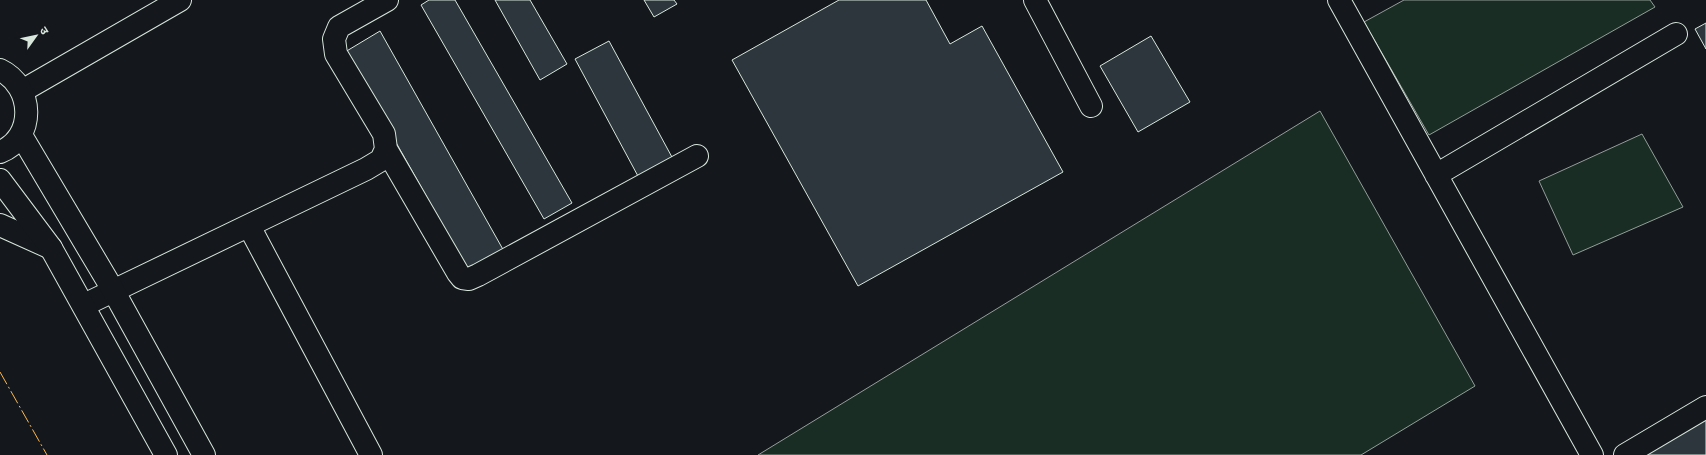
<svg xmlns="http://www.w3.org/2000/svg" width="1706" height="455" font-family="Signika,'Noto Sans Devanagari',sans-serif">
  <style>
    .green { fill: #1a2d24; stroke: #939e99 }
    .building { fill: #2c363c; stroke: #d8e6dc }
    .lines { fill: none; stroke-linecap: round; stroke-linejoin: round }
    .minor-casing { stroke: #d8e6dc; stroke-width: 24 }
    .major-casing { stroke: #d8e6dc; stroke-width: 24 }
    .minor { stroke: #14181c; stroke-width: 22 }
    .major { stroke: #14181c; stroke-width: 22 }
    .power { stroke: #ffb74d; stroke-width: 1; stroke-dasharray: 14 3 2 3; stroke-linecap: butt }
  </style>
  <rect width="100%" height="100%" fill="#14181c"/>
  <path class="green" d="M1404 0H1650L1655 7 1429 135 1364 22Z
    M1320 111 1475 386 1361 455H758Z
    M1642 134 1683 207 1573 255 1539 181Z"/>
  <path class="building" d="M429 0H455L572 203 544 219 421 5Z
    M495 0H530L567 64 540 80Z
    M644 0H674L677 4 654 17Z
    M839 0H926L950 44 982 26 1063 172 858 286 732 60Z
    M1706 23V49L1695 29Z
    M380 31 505 253 469 272 345 52Z
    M1151 36 1190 102 1138 132 1100 66Z
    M609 41 673 159 639 178 575 59Z
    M1706 419V455H1645Z"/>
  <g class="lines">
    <defs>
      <path id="minor" d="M1035 0 1091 106
        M1339 0 1592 455
        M22 91 180 0
        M386 149 458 273 462 278 469 279 478 275 697 156
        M1436 175 1676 34
        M0 225 51 248
        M249 226 371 455
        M84 305 366 169 381 160 386 149 384 134 336 54 334 39 339 27 387 0
        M1625 455 1706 407"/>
      <path id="major" d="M0 70C34 86 36 138 0 152
        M21 135 113 290 204 455
        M0 180 51 248 166 455"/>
    </defs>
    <use href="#minor" class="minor-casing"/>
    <use href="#major" class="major-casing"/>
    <use href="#minor" class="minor"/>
    <use href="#major" class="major"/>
    <path class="power" d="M0 372 47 455"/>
  </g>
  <g transform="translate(36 36) rotate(57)" stroke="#14181c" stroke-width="3" paint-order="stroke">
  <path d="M0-3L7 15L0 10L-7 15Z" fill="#d8e6dc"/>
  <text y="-6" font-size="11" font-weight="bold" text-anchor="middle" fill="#d8e6dc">उ</text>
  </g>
</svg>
